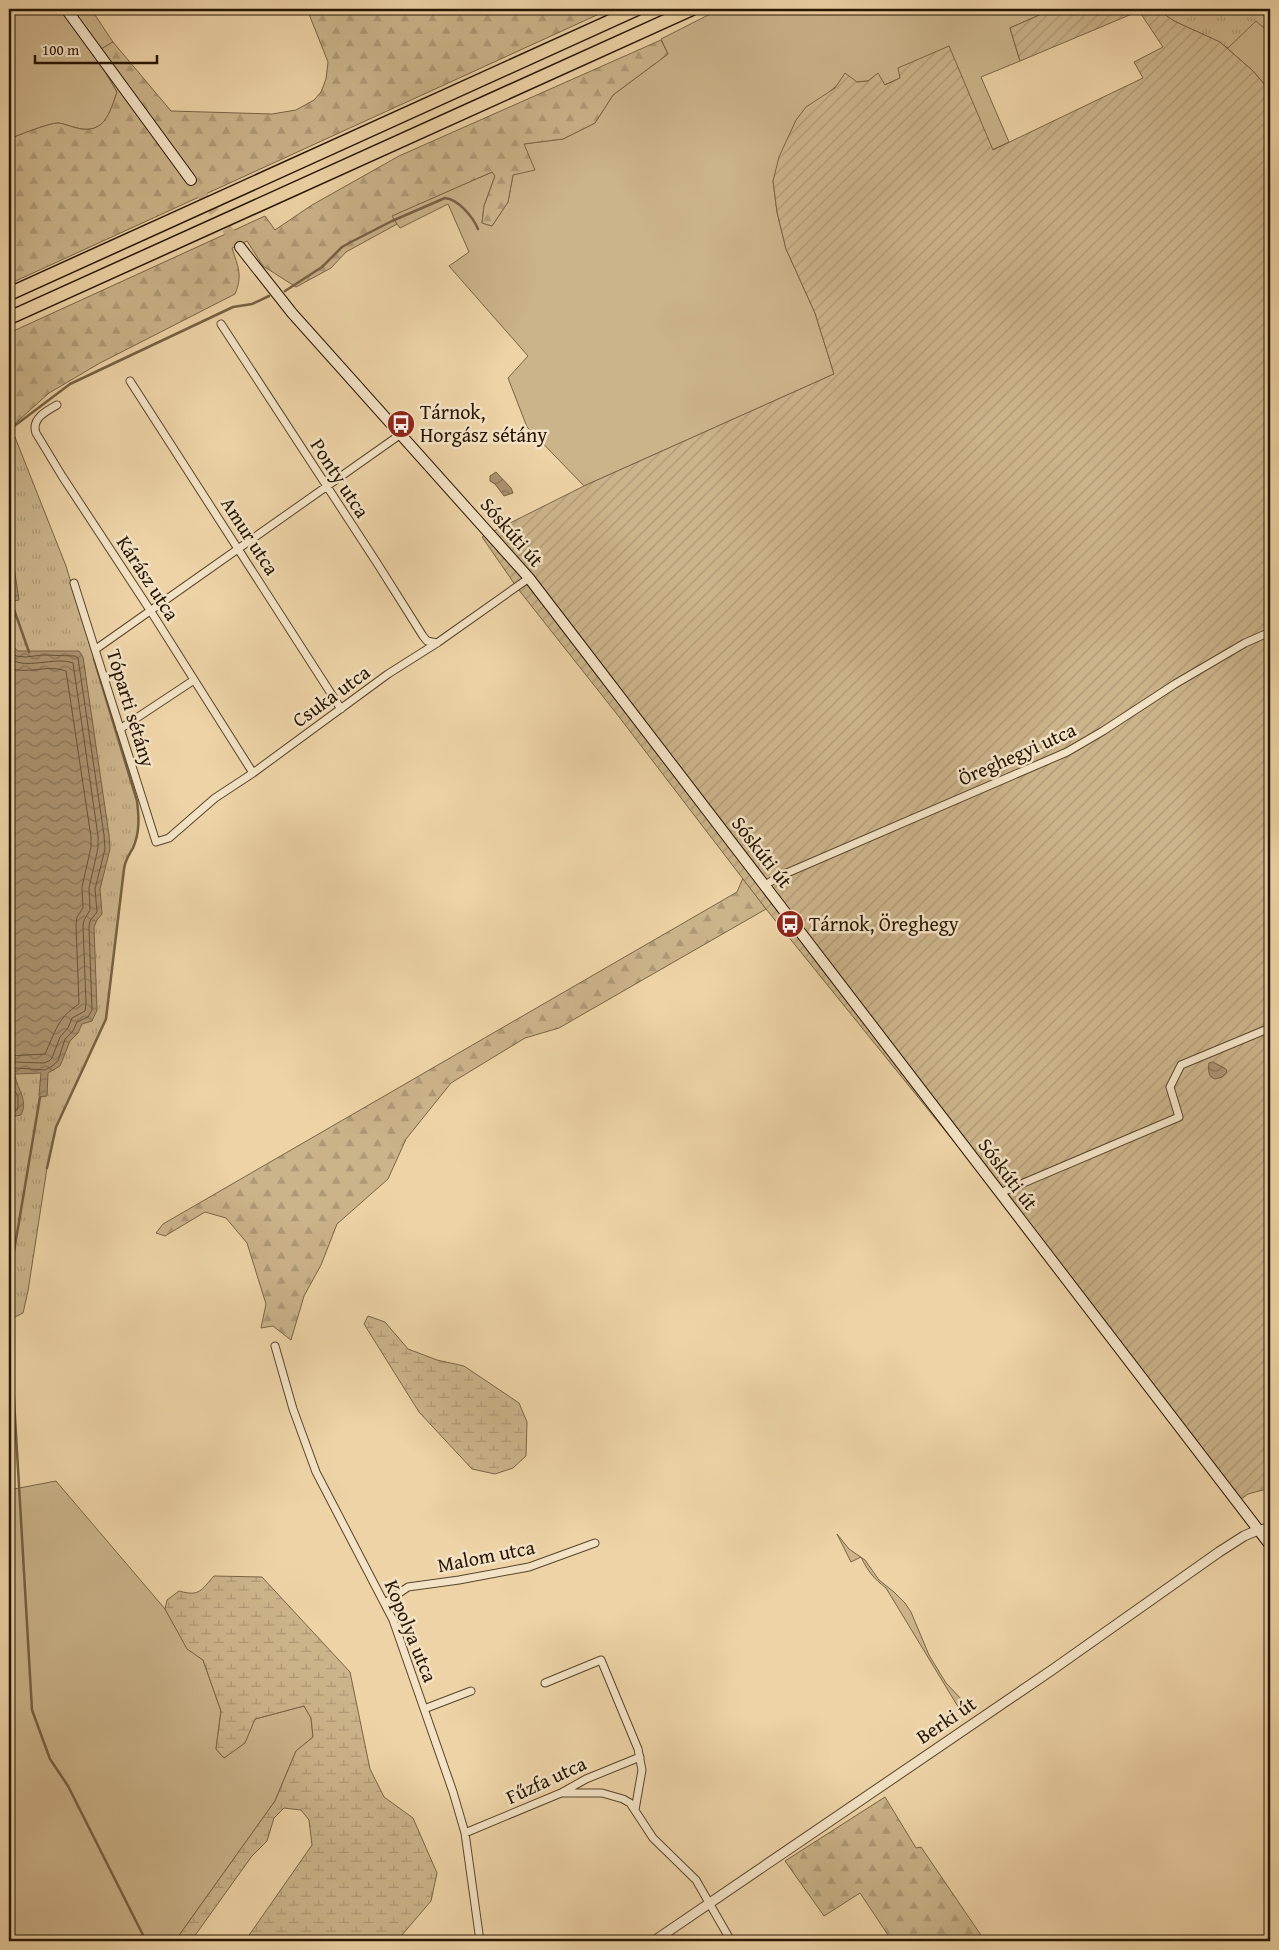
<svg xmlns="http://www.w3.org/2000/svg" width="1279" height="1950" font-family="'Gentium Book Plus',serif">
  <style>
    .grass { fill: #cbb38a; stroke: #796445 }
    .forest { fill: url(#forest-firs); stroke: #796445 }
    .wetland { fill: url(#wetland-marsh); stroke: #796445 }
    .park { fill: url(#park-tufts); stroke: #796445 }
    .garden { fill: url(#garden-furrows); stroke: #796445 }
    .water { fill: url(#water-waves); stroke: #766042 }
    .lines { fill: none; stroke-linecap: round; stroke-linejoin: round }
    .shore { stroke: #685337; stroke-width: 1 }
    .stream { stroke: #766042; stroke-width: 2.5 }
    .secondary-tunnel { stroke: #c5ad85; stroke-width: 10; stroke-dasharray: 10 5; stroke-linecap: butt }
    .minor-casing { stroke: #58442a; stroke-width: 9 }
    .tertiary-casing { stroke: #58442a; stroke-width: 11 }
    .secondary-casing { stroke: #271400; stroke-width: 12 }
    .motorway-casing { stroke: #271400; stroke-width: 15 }
    .minor { stroke: #f3e2c5; stroke-width: 7 }
    .tertiary { stroke: #f3e2c5; stroke-width: 9 }
    .secondary { stroke: #f3e2c5; stroke-width: 10 }
    .motorway { stroke: #edd3a6; stroke-width: 12 }
    .labels { text-anchor: middle; stroke-width: 5; stroke-linejoin: round; paint-order: stroke }
    .poi-label { font-size: 20px; fill: #271400; stroke: #f3e2c5; text-anchor: start }
    .street-label { font-size: 20px; fill: #271400; stroke: #f3e2c5 }
  </style>
  <defs>
    <pattern id="forest-firs" width="22" height="20" patternUnits="userSpaceOnUse" patternTransform="scale(1.25)"><rect width="22" height="20" fill="#cbb38a"/><path d="M5 1l3.5 6h-7zM16 11l3.5 6h-7z" fill="#ae9975"/></pattern>
    <pattern id="wetland-marsh" width="20" height="14" patternUnits="userSpaceOnUse" patternTransform="scale(1.25)"><rect width="20" height="14" fill="#cbb38a"/><path d="M1 5h8M5 5V1M11 12h8M15 12V8" fill="none" stroke="#ae9975"/></pattern>
    <pattern id="park-tufts" width="24" height="20" patternUnits="userSpaceOnUse" patternTransform="scale(1.25)"><rect width="24" height="20" fill="#cbb38a"/><path d="M3 7l-1-3M5 7V3M7 7l1-3M15 17l-1-3M17 17v-4M19 17l1-3" fill="none" stroke="#ae9975"/></pattern>
    <pattern id="garden-furrows" width="10" height="10" patternUnits="userSpaceOnUse" patternTransform="scale(1.25)"><rect width="10" height="10" fill="#cbb38a"/><path d="M-1 1l2-2M0 10L10 0M9 11l2-2" fill="none" stroke="#ae9975"/></pattern>
    <pattern id="water-waves" width="16" height="10" patternUnits="userSpaceOnUse" patternTransform="scale(1.25)"><rect width="16" height="10" fill="#aa926e"/><path d="M0 5q4-4 8 0t8 0" fill="none" stroke="#8a7658"/></pattern>
  </defs>
  <rect width="100%" height="100%" fill="#edd3a6"/>
  <filter id="stains"><feTurbulence type="fractalNoise" baseFrequency=".004" numOctaves="4"/><feColorMatrix values="0 0 0 0 .2 0 0 0 0 .09 0 0 0 0 .02 0 0 0 .5 -.17"/></filter>
  <radialGradient id="worn" r=".72"><stop offset=".6" stop-color="#630" stop-opacity="0"/><stop offset="1" stop-color="#630" stop-opacity=".3"/></radialGradient>
  <path class="grass" d="M9 9H91L113 42 95 53 117 92C110 113 104 135 77 128 71 127 63 123 58 123 49 123 19 135 9 139Z
    M720 9H1053L1010 28 1020 61 981 77 1009 142 992 150 900 78 884 85 868 81 840 83 829 92 773 181 777 212 786 249 815 313 834 374 584 486 527 427 508 378 528 356 449 266 469 252 448 204 400 228 391 216 492 172 495 176 484 206 482 223 492 226 508 202 513 175 523 144 563 139 595 123 613 95 668 54 661 39Z
    M1157 9H1270V91L1253 71 1220 42Z
    M56 1481 165 1609 188 1649 203 1660 221 1711 216 1749 224 1758 244 1743 255 1719 304 1706 311 1718 313 1737 296 1751 275 1801 175 1941H9V1490Z
    M837 1534 849 1549 865 1560 879 1580 894 1592 905 1603 911 1612 929 1655 946 1683 963 1701H973L960 1710 886 1588C874 1579 867 1570 861 1557L851 1562Z"/>
  <path class="forest" d="M307 9H610L9 284V139C19 135 49 123 58 123 63 123 71 127 77 128 104 135 110 113 117 92L94 53 113 42 171 111 272 114 296 110 314 100 321 92 326 79 328 62Z
    M661 40 668 54 613 95 595 123 563 139 524 144 535 170 513 175 508 202 492 226 482 223 484 206 495 176 492 172 392 216 397 224 346 252 331 268 296 287 263 266 247 241 232 248C238 267 243 275 235 294L100 363 49 393 9 429V333L265 216 275 230 312 205 399 156Z
    M743 878 766 909 559 1028 525 1038 451 1083 406 1139 388 1179 337 1224 321 1265 304 1296 291 1340 273 1326 261 1328 266 1304 247 1243 226 1218 205 1212 165 1236 156 1233 163 1224 737 892Z
    M885 1797 916 1848 921 1847 985 1941H892L860 1893 824 1916 785 1861Z"/>
  <path class="wetland" d="M368 1316 385 1322 408 1349 437 1360 464 1366 519 1403 527 1422 526 1456 513 1468 495 1474 472 1469 419 1412 364 1324Z
    M214 1576 262 1577 350 1672 370 1769 384 1797 413 1818 437 1873 431 1901 402 1935 389 1941H245L312 1845 309 1820 301 1810 284 1808 274 1818 267 1841 252 1856 191 1941H175L275 1801 296 1751 313 1737 311 1718 304 1706 255 1719 245 1743 224 1758 216 1749 221 1711 203 1660 187 1649 165 1609 167 1600 179 1591C200 1597 201 1590 214 1576Z"/>
  <path class="park" d="M1157 9H1270V33L1256 21 1228 48C1206 32 1177 27 1157 9Z
    M9 422 66 566 137 801C139 817 140 832 133 848 129 855 125 860 124 869L106 1019 56 1127 47 1168 28 1291 23 1313 9 1320Z"/>
  <path class="garden" d="M1053 9H1157L1174 21 1220 42 1253 71 1270 91V1488L1248 1494 1234 1504 989 1185 766 909 616 713 518 589 482 537 584 486 834 374 815 313 786 249 777 212 773 181 779 157 796 120 806 107 835 88 845 73 857 82 868 81 878 73 885 85 900 78 898 68 949 46 993 150 1143 78 1134 62 1163 47 1139 11 1020 61 1010 28Z"/>
  <path class="water" d="M496 472 511 488 513 493 504 496 495 484 490 481V476Z
    M9 534 19 600 9 602Z
    M9 643 18 651H79L83 657 109 835 110 849 100 889 102 914 97 920 94 927 97 1010 92 1021 82 1024 78 1033 70 1041 60 1066 48 1073 47 1096 40 1097 39 1095 41 1073 15 1074C16 1088 29 1100 21 1115L16 1116 9 1114Z
    M1213 1062 1226 1069 1227 1072 1222 1077 1215 1079C1208 1077 1208 1070 1209 1063Z"/>
  <g class="lines">
    <path class="shore" d="M9 650 16 656 26 657 42 655 75 656 78 658 104 835 105 849 95 889 97 912 90 921 89 927 92 1010 88 1017 77 1022 73 1031 65 1039 58 1061 52 1066 45 1070 16 1068 11 1071V1085L18 1096V1108L16 1111 9 1109
      M9 658C25 671 54 656 73 663L98 836V848L89 888 90 910 84 920 83 926 86 1003 85 1011 72 1018 68 1028 60 1037 52 1058 49 1061 44 1063 14 1062 9 1065
      M9 668C27 675 48 664 66 671L91 837V847L82 887 83 908 77 917 76 925 79 1004C57 1018 55 1033 45 1054L9 1056"/>
    <path class="stream" d="M285 291 322 267 342 247 351 242 392 221 445 198C458 199 473 217 478 229
      M9 430 70 384 233 307 252 304 269 296
      M11 601 29 652
      M47 1168 56 1127 106 1019 124 869C125 860 129 855 133 848 140 832 139 817 137 801L94 659
      M9 1281 40 1097
      M9 1313 32 1710 50 1759 68 1786 146 1941"/>
    <path class="secondary-tunnel" d="M191 180 240 247"/>
    <defs>
      <path id="minor" d="M221 324 377 563 423 636 427 641 437 643
        M130 381 341 709
        M57 405C46 411 31 419 36 433L62 476 150 610 253 773
        M74 583 156 842 169 838 215 798 253 773 388 674 437 643 529 578
        M96 649 401 434
        M120 729 194 680
        M765 885 780 876 1067 752 1103 731 1175 684 1245 643 1270 632
        M1000 1193 1179 1117 1170 1087 1181 1065 1270 1028
        M275 1346 293 1409 316 1472 393 1620 453 1792 465 1833 480 1941
        M1258 1530 1270 1526
        M385 1603 408 1587 459 1580 529 1567 595 1543
        M545 1683 601 1660 638 1749 642 1770 635 1810
        M424 1709 471 1691
        M561 1793H602L623 1799 630 1803 653 1838 696 1880 731 1941
        M465 1833 561 1793 586 1779 640 1757"/>
      <path id="tertiary" d="M654 1941 1052 1670 1219 1552 1244 1536 1258 1530"/>
      <path id="secondary" d="M66 9 191 180
        M240 247 292 313 529 578 1270 1545"/>
      <path id="motorway" d="M9 294 637 9
        M9 318 692 9"/>
    </defs>
    <use href="#minor" class="minor-casing"/>
    <use href="#tertiary" class="tertiary-casing"/>
    <use href="#secondary" class="secondary-casing"/>
    <use href="#motorway" class="motorway-casing"/>
    <use href="#minor" class="minor"/>
    <use href="#tertiary" class="tertiary"/>
    <use href="#secondary" class="secondary"/>
    <use href="#motorway" class="motorway"/>
  </g>
  <defs>
    <symbol id="bus-disc" viewBox="-11 -11 22 22"><circle r="9.5" fill="#8f2418" stroke="#f3e2c5"/><path d="M-5-6H5V4H4V6H2V4H-2V6H-4V4H-5ZM-3.5-4V0h7V-4ZM-3.5 1.2v1.5H-2V1.2ZM2 1.2v1.5H3.5V1.2Z" fill="#fff"/></symbol>
  </defs>
  <g fill-rule="evenodd">
    <use href="#bus-disc" x="385" y="408" width="32" height="32"/>
    <use href="#bus-disc" x="774" y="908" width="32" height="32"/>
  </g>
  <g class="labels">
    <g class="poi-label">
      <text x="420" y="419">Tárnok,<tspan x="420" dy="23">Horgász sétány</tspan></text>
      <text x="809" y="931">Tárnok, Öreghegy</text>
    </g>
    <g class="street-label">
      <text transform="translate(340 478) rotate(57)" y="7">Ponty utca</text>
      <text transform="translate(512 532) rotate(49)" y="7">Sóskúti út</text>
      <text transform="translate(250 536) rotate(57)" y="7">Amur utca</text>
      <text transform="translate(148 578) rotate(57)" y="7">Kárász utca</text>
      <text transform="translate(331 696) rotate(-36)" y="7">Csuka utca</text>
      <text transform="translate(131 708) rotate(73)" y="7">Tóparti sétány</text>
      <text transform="translate(1017 754) rotate(-24)" y="7">Öreghegyi utca</text>
      <text transform="translate(762 852) rotate(52)" y="7">Sóskúti út</text>
      <text transform="translate(1008 1174) rotate(53)" y="7">Sóskúti út</text>
      <text transform="translate(486 1556) rotate(-11)" y="7">Malom utca</text>
      <text transform="translate(411 1631) rotate(68)" y="7">Kopolya utca</text>
      <text transform="translate(946 1720) rotate(-34)" y="7">Berki út</text>
      <text transform="translate(546 1780) rotate(-25)" y="7">Fűzfa utca</text>
    </g>
  </g>
  <rect width="1279" height="1950" fill="none" stroke="#edd3a6" stroke-width="30"/>
  <rect x="10" y="10" width="1259" height="1930" fill="none" stroke="#271400" stroke-width="2.5"/>
  <rect x="15" y="15" width="1249" height="1920" fill="none" stroke="#271400"/>
  <path d="M35 55v8h122v-8" fill="none" stroke="#271400" stroke-width="2.5"/>
  <text x="42" y="55" font-size="15" fill="#271400" stroke="#f3e2c5" stroke-width="4" paint-order="stroke">100 m</text>
  <rect width="100%" height="100%" filter="url(#stains)"/>
  <rect width="100%" height="100%" fill="url(#worn)"/>
</svg>
